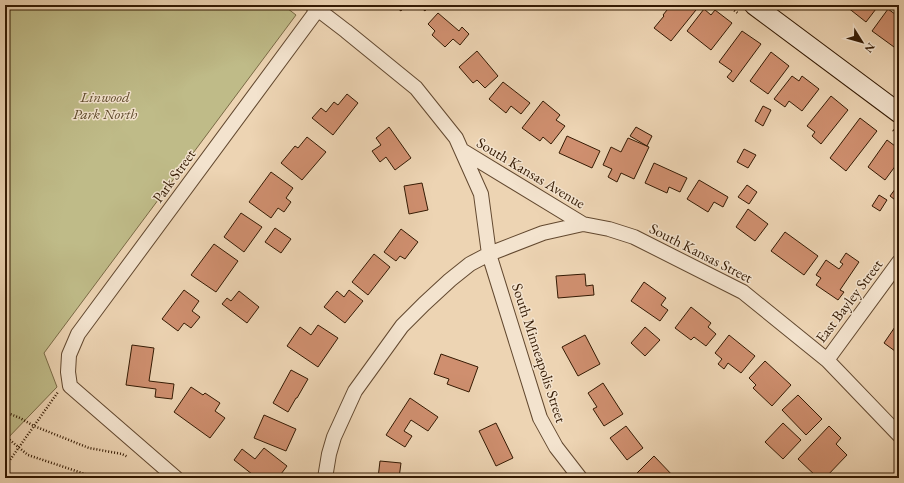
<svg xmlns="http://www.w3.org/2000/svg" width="904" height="483" font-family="'EB Garamond',serif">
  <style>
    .green { fill: #bfbb88; stroke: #7a6a46 }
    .building { fill: #cf8f6f; stroke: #341a03 }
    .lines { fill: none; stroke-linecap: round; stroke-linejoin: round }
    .street-casing { stroke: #62482f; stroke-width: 16 }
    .secondary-casing { stroke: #341a03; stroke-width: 21 }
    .path { stroke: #341a03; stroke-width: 2.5; stroke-dasharray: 1 2; stroke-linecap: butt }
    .street { stroke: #f3e3ce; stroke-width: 14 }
    .secondary { stroke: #f3e3ce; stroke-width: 19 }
    .labels { text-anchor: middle; stroke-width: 3; stroke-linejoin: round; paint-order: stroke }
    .park-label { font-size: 15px; font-style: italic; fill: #5e4a2b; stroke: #f3e3ce }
    .street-label { font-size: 15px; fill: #341a03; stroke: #f3e3ce }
  </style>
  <rect width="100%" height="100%" fill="#edd4b3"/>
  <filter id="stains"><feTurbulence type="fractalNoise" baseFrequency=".005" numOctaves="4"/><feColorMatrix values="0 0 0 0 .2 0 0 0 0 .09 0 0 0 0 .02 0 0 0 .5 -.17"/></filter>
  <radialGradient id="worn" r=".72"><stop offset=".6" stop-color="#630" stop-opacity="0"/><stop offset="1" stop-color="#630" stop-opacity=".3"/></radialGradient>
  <path class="green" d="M5 5H283L296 15 44 353 57 387 5 441Z"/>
  <path class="building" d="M393 5H405L401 11Z
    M418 5H429L425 11Z
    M671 5H700L671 41 654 28 664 16 663 15Z
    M848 5H879L866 22 847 7Z
    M704 9 711 15 715 10 732 23 711 50 687 31Z
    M888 9 899 17V40L894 47 872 31Z
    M438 13 459 31 462 27 469 34 460 45 453 39 445 47 432 35 435 31 428 24Z
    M742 31 761 44 733 82 727 77 732 71 719 62Z
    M477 51 498 76 485 88 477 80 473 83 459 67Z
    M771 52 789 66 768 94 750 81Z
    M792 76 799 81 802 76 819 89 802 111 789 101 785 107 774 99Z
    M503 82 530 103 521 114 511 106 506 113 489 99Z
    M347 94 358 103 333 135 312 118 321 108 326 112 334 102 338 105Z
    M831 96 848 110 821 144 812 136 815 132 807 126Z
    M543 101 560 115 556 120 565 126 551 144 543 137 540 141 522 128Z
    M763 106 771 110 763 126 755 121Z
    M860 118 877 131 846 171 830 158Z
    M389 127 411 158 395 170 386 157 380 162 372 151 381 145 376 138Z
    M636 127 652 136 647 146 630 136Z
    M567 136 600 151 592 168 559 153Z
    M307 137 326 152 302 180 281 163 295 146 298 148Z
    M628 138 649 147 634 179 621 173 617 182 608 177 612 169 603 165 611 147 621 152Z
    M887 140 899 149V161L885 180 868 167Z
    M744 149 756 155 748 168 737 162Z
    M654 163 687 178 680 192 669 187 667 193 645 183Z
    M271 172 293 188 286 198 291 202 284 212 278 208 271 218 249 202Z
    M699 180 728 197 723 207 714 202 708 212 687 199Z
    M422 183 428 210 409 214 404 186Z
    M899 184V203L890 196Z
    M747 185 757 192 749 204 738 197Z
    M879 195 887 200 880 211 872 206Z
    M748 209 768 224 755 241 736 227Z
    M241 213 262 227 244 252 224 237Z
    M275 228 291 239 281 253 265 242Z
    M401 229 418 242 405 259 400 256 396 261 384 252Z
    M785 232 818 256 804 275 771 251Z
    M214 244 238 261 216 292 191 275Z
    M846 253 859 262 840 290 844 292 838 300 816 285 821 278 816 275 826 260 839 269 843 264 840 262Z
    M374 254 390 267 368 295 352 282Z
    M585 274 586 286 593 285 594 295 558 298 556 276Z
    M644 282 666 298 661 305 668 310 660 321 631 301Z
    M184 290 199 301 192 311 200 317 191 328 184 323 178 331 162 319Z
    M349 290 363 301 345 323 324 307 337 291 344 297Z
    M239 291 259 307 247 323 222 304 227 298 231 301Z
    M691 307 711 323 708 327 716 334 706 346 694 337 691 340 675 328Z
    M899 321V354L884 343Z
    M318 325 338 338 318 367 287 346 300 327 311 335Z
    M645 327 660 340 645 356 631 343Z
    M585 335 600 364 578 376 562 347Z
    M729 335 755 356 741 373 728 363 724 369 718 364 722 359 715 353Z
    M132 345 154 348 149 381 174 384 172 399 155 397 156 389 126 385Z
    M441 354 478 367 469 392 447 384 449 379 434 374Z
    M765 361 791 385 772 406 753 388 756 385 749 378Z
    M291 370 308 379 297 398H296L288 412 273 403Z
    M603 383 623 414 604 426 593 409 597 407 588 393Z
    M191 387 203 395 205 393 220 403 215 411 225 418 210 438 174 412Z
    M798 395 822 419 806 435 782 410Z
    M410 398 438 417 428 431 411 420 404 431 412 436 405 447 386 435Z
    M264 415 296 429 286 451 254 438Z
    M496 423 513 458 496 466 479 431Z
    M783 423 801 440 783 459 765 442Z
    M626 426 643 448 627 460 610 438Z
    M829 426 841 438 836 444 847 455 825 478H818L798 459Z
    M264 448 287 466 278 478H257L234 460 242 449 255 459Z
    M654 456 675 478H642L637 473Z
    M380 461 401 463 399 478H378Z"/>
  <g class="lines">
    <defs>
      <path id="street" d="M312 5 346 31 416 88 456 138 481 194 489 254 540 418 556 447 580 478
        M463 151 583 224
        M827 360 899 262
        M176 478 70 386 68 372 69 355 78 334 321 5
        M325 478 329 454 334 437 355 391 402 326 424 304 450 280 470 264 489 254 543 233 583 224 609 229 634 237 743 292 827 360 899 435"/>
      <path id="secondary" d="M754 5 899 113"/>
    </defs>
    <use href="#street" class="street-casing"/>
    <use href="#secondary" class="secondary-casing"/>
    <path class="path" d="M727 5 739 14
      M893 130 899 135
      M5 412 20 418 34 426 89 448 122 454 128 457
      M5 436 28 455 97 478
      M5 467 58 392"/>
    <use href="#street" class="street"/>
    <use href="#secondary" class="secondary"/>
  </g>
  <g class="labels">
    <g class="park-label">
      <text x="105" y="102">Linwood<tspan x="105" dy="17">Park North</tspan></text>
    </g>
    <g class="street-label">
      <text transform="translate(531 173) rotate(31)" y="5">South Kansas Avenue</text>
      <text transform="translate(174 176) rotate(-54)" y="5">Park Street</text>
      <text transform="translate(701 253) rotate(27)" y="5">South Kansas Street</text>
      <text transform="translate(849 301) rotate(-53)" y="5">East Bayley Street</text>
      <text transform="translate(539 353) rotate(72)" y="5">South Minneapolis Street</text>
    </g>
  </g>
  <rect width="904" height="483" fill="none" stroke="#edd4b3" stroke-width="20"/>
  <rect x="6" y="6" width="892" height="471" fill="none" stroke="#341a03" stroke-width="2"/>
  <rect x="10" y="10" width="884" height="463" fill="none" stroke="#341a03"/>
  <g transform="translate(862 42) rotate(127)" stroke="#f3e3ce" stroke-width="3" paint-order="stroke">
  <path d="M0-3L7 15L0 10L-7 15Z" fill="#341a03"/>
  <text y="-6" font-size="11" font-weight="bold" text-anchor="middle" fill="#341a03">N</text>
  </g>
  <rect width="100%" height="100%" filter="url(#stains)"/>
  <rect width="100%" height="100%" fill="url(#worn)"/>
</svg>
